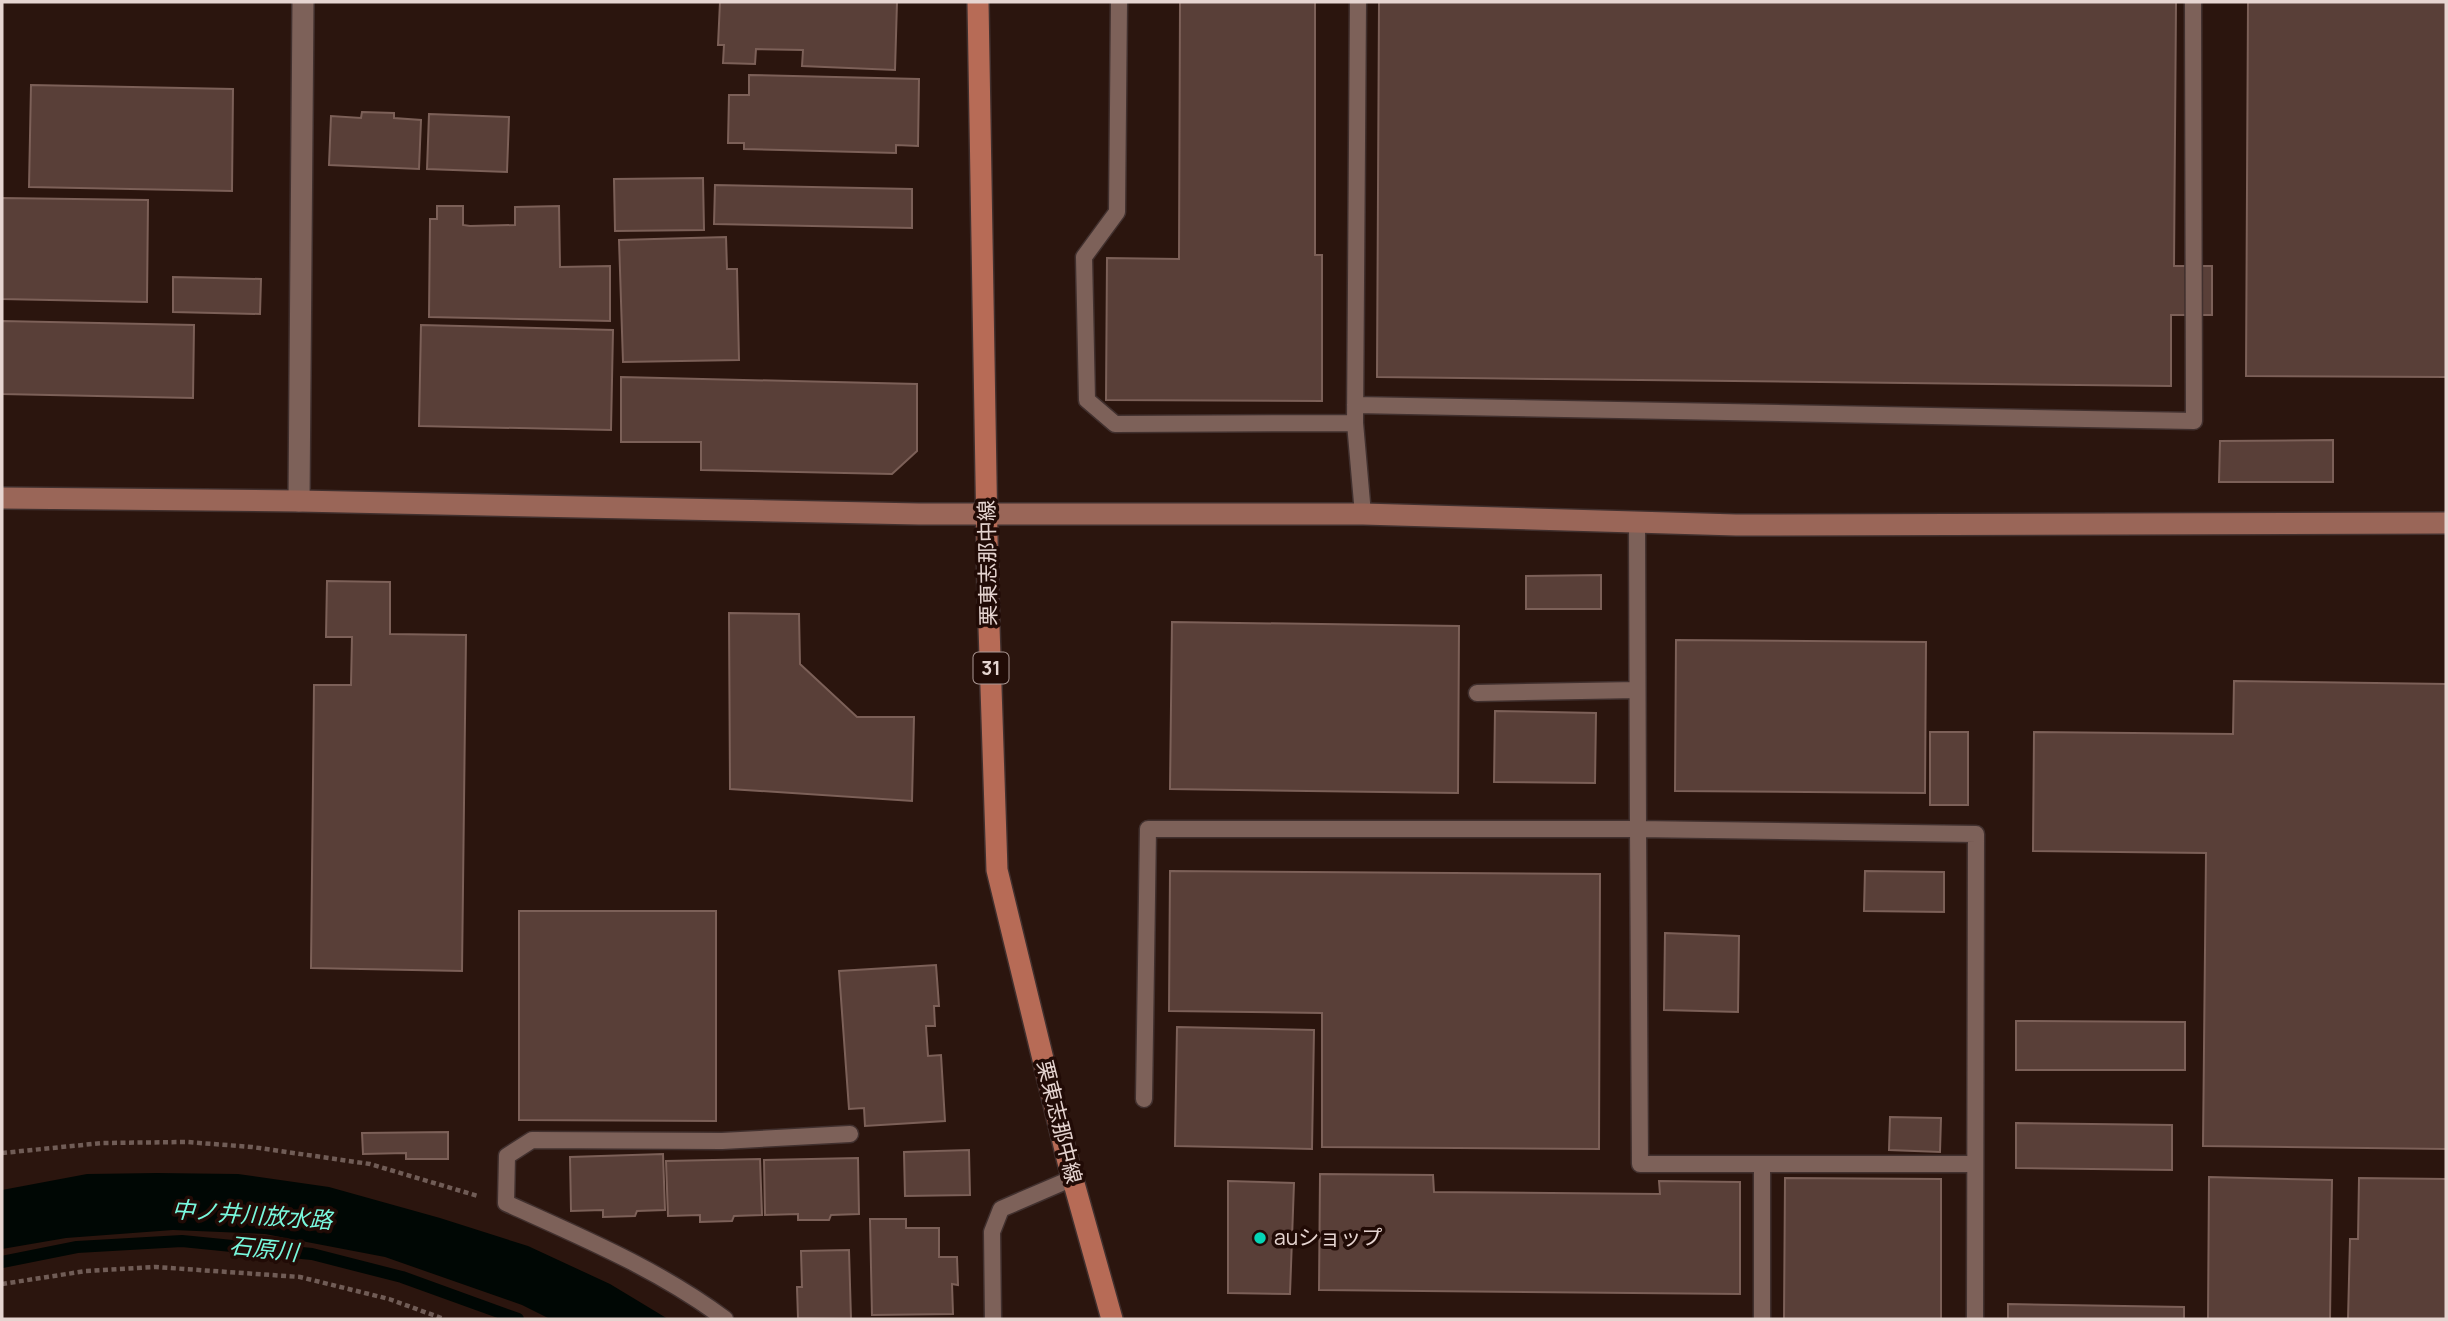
<svg xmlns="http://www.w3.org/2000/svg" width="2448" height="1321" font-family="Manrope,'Noto Sans JP',sans-serif">
  <style>
    .water { fill: #000704 }
    .lines { fill: none; stroke-linecap: round; stroke-linejoin: round }
    .stream { stroke: #000704; stroke-width: 12 }
    .building { fill: #593f38; stroke: #7c6058; stroke-width: 2 }
    .lane-casing { stroke: #41302e; stroke-width: 19 }
    .street-casing { stroke: #41302e; stroke-width: 24 }
    .secondary-casing { stroke: #41302e; stroke-width: 24 }
    .primary-casing { stroke: #41302e; stroke-width: 24 }
    .path { stroke: #705c56; stroke-width: 4.5; stroke-dasharray: 5 3.5; stroke-linecap: butt }
    .lane { stroke: #7d6159; stroke-width: 16 }
    .street { stroke: #7d6159; stroke-width: 21 }
    .secondary { stroke: #9a6658; stroke-width: 21 }
    .primary { stroke: #b76b56; stroke-width: 21 }
    .poi-dot { fill: #05d5b6; stroke: #210b06; stroke-width: 2.5 }
    .labels { text-anchor: middle; stroke-width: 7; stroke-linejoin: round; paint-order: stroke }
    .shield { fill: #210b06; stroke: #ab9894; stroke-width: 2 }
    .shield-label { font-size: 19px; font-weight: bold; fill: #e6d5d1 }
    .street-label { font-size: 21px; fill: #e6d5d1; stroke: #210b06 }
    .poi-label { font-size: 21px; fill: #e6d5d1; stroke: #210b06; text-anchor: start }
    .water-label { font-size: 23px; font-style: italic; fill: #78f8dd; stroke: #210b06 }
  </style>
  <rect width="100%" height="100%" fill="#2b150e"/>
  <path class="water" d="M157 1173 238 1174 329 1187 440 1218 528 1246 610 1284 668 1319H550L522 1305 385 1257 265 1234 173 1230 66 1238 2 1249V1190L87 1174Z"/>
  <g class="lines">
    <path class="stream" d="M2 1262 77 1247 182 1241 312 1254 402 1277 518 1319"/>
  </g>
  <path class="building" d="M720 2H897L895 70 802 66 803 50 756 49 755 64 723 63 724 45H718Z
    M1180 2H1315V255H1322V401L1106 400 1107 258 1179 259Z
    M1379 2H2176L2174 266H2212V315H2171V386L1377 377Z
    M2248 2H2446V377L2246 376Z
    M749 75 919 79 918 146 896 145V153L744 149V143H728L729 95H749Z
    M31 85 233 89 232 191 29 187Z
    M362 112 394 113V118L421 120 419 169 329 165 331 116 361 118Z
    M429 114 509 117 507 172 427 169Z
    M703 178 704 230 615 231 614 179Z
    M715 185 912 189V228L714 224Z
    M2 198 148 200 147 302 2 299Z
    M437 206H463V225L470 226 515 225V207L559 206 560 267 610 266V321L429 317 430 219H437Z
    M726 237 727 269H737L739 360 623 362 619 240Z
    M173 277 261 279 260 314 173 312Z
    M2 321 194 325 193 398 2 394Z
    M421 325 613 330 611 430 419 426Z
    M621 377 917 384V451L892 474 701 470V442H621Z
    M2333 440V482H2219L2220 441Z
    M1601 575V609H1526V576Z
    M327 581 390 582V634L466 635 462 971 311 968 314 685H351L352 637H326Z
    M729 613 799 614 800 664 857 717H914L912 801 730 789Z
    M1172 622 1459 626 1458 793 1170 789Z
    M1676 640 1926 642 1925 793 1675 791Z
    M2234 681 2446 684V1149L2203 1146 2206 853 2033 851 2034 732 2233 734Z
    M1495 711 1596 713 1595 783 1494 782Z
    M1930 732H1968V805H1930Z
    M1170 871 1600 874 1599 1149 1322 1147V1013L1169 1011Z
    M1865 871 1944 872V912L1864 911Z
    M519 911H716V1121L519 1120Z
    M1665 933 1739 936 1738 1012 1664 1010Z
    M936 965 939 1006H934L935 1026H926L928 1056 941 1055 945 1121 865 1126 864 1108 849 1109 839 971Z
    M2016 1021 2185 1022V1070H2016Z
    M1177 1027 1314 1030 1312 1149 1175 1146Z
    M1890 1117 1941 1118 1940 1152 1889 1150Z
    M2016 1123 2172 1125V1170L2016 1168Z
    M448 1132V1159H406V1153L363 1154 362 1133Z
    M969 1150 970 1195 905 1196 904 1152Z
    M663 1154 665 1210 637 1211 635 1216 603 1217V1210L571 1211 570 1157Z
    M858 1158 859 1214 831 1215 829 1220H798V1214L765 1215 764 1160Z
    M760 1159 762 1215 734 1216 732 1221 700 1222V1215L668 1216 666 1161Z
    M1320 1174 1433 1175 1434 1192 1660 1194 1659 1181 1740 1182V1294L1319 1290Z
    M2209 1177 2332 1180 2330 1319H2208Z
    M1785 1178 1941 1179V1319H1784Z
    M2359 1178 2446 1179V1319H2348L2350 1239H2358Z
    M1228 1181 1294 1183 1290 1294 1228 1293Z
    M870 1219H906V1228H939V1257H957L958 1285 952 1284 953 1314 872 1315Z
    M849 1250 851 1319 798 1318 797 1287H802L801 1251Z
    M2008 1304 2184 1307V1319H2008Z"/>
  <g class="lines">
    <defs>
      <path id="lane" d="M1119 2 1117 212 1084 257 1087 400 1115 424 1355 423
        M1358 2 1355 423 1363 514
        M1355 405 2194 421 2193 2
        M1637 523 1638 829 1976 834 1975 1319
        M1477 693 1637 690
        M1144 1099 1148 829H1638L1640 1164H1975
        M725 1319C658 1269 581 1237 506 1203L507 1156 532 1140 722 1141 850 1134
        M993 1319 992 1232 1001 1209 1073 1178
        M1762 1319V1164"/>
      <path id="street" d="M299 501 303 2"/>
      <path id="secondary" d="M2 498 299 501 919 514H1363L1736 525 2446 523"/>
      <path id="primary" d="M978 2 988 596 997 870 1068 1162 1112 1319"/>
    </defs>
    <use href="#lane" class="lane-casing"/>
    <use href="#street" class="street-casing"/>
    <use href="#secondary" class="secondary-casing"/>
    <use href="#primary" class="primary-casing"/>
    <path class="path" d="M2 1153 102 1143 187 1142 252 1147 370 1164 478 1196
      M2 1284 86 1271 156 1267 300 1277 389 1299 444 1319"/>
    <use href="#lane" class="lane"/>
    <use href="#street" class="street"/>
    <use href="#secondary" class="secondary"/>
    <use href="#primary" class="primary"/>
  </g>
  <circle class="poi-dot" cx="1260" cy="1238" r="7"/>
  <g class="labels">
    <rect class="shield" x="973.5" y="652.5" width="35" height="31" rx="5"/>
    <g class="shield-label">
      <text x="991" y="675">31</text>
    </g>
    <g class="street-label">
      <text transform="translate(988 563) rotate(-91)" y="7">栗東志那中線</text>
      <text transform="translate(1059 1122) rotate(76)" y="7">栗東志那中線</text>
    </g>
    <g class="poi-label">
      <text x="1274" y="1245">auショップ</text>
    </g>
    <g class="water-label">
      <text transform="translate(252 1215) rotate(4)" y="8">中ノ井川放水路</text>
      <text transform="translate(264 1249) rotate(6)" y="8">石原川</text>
    </g>
  </g>
  <rect width="2448" height="1321" fill="none" stroke="#e6d5d1" stroke-width="7"/>
</svg>
